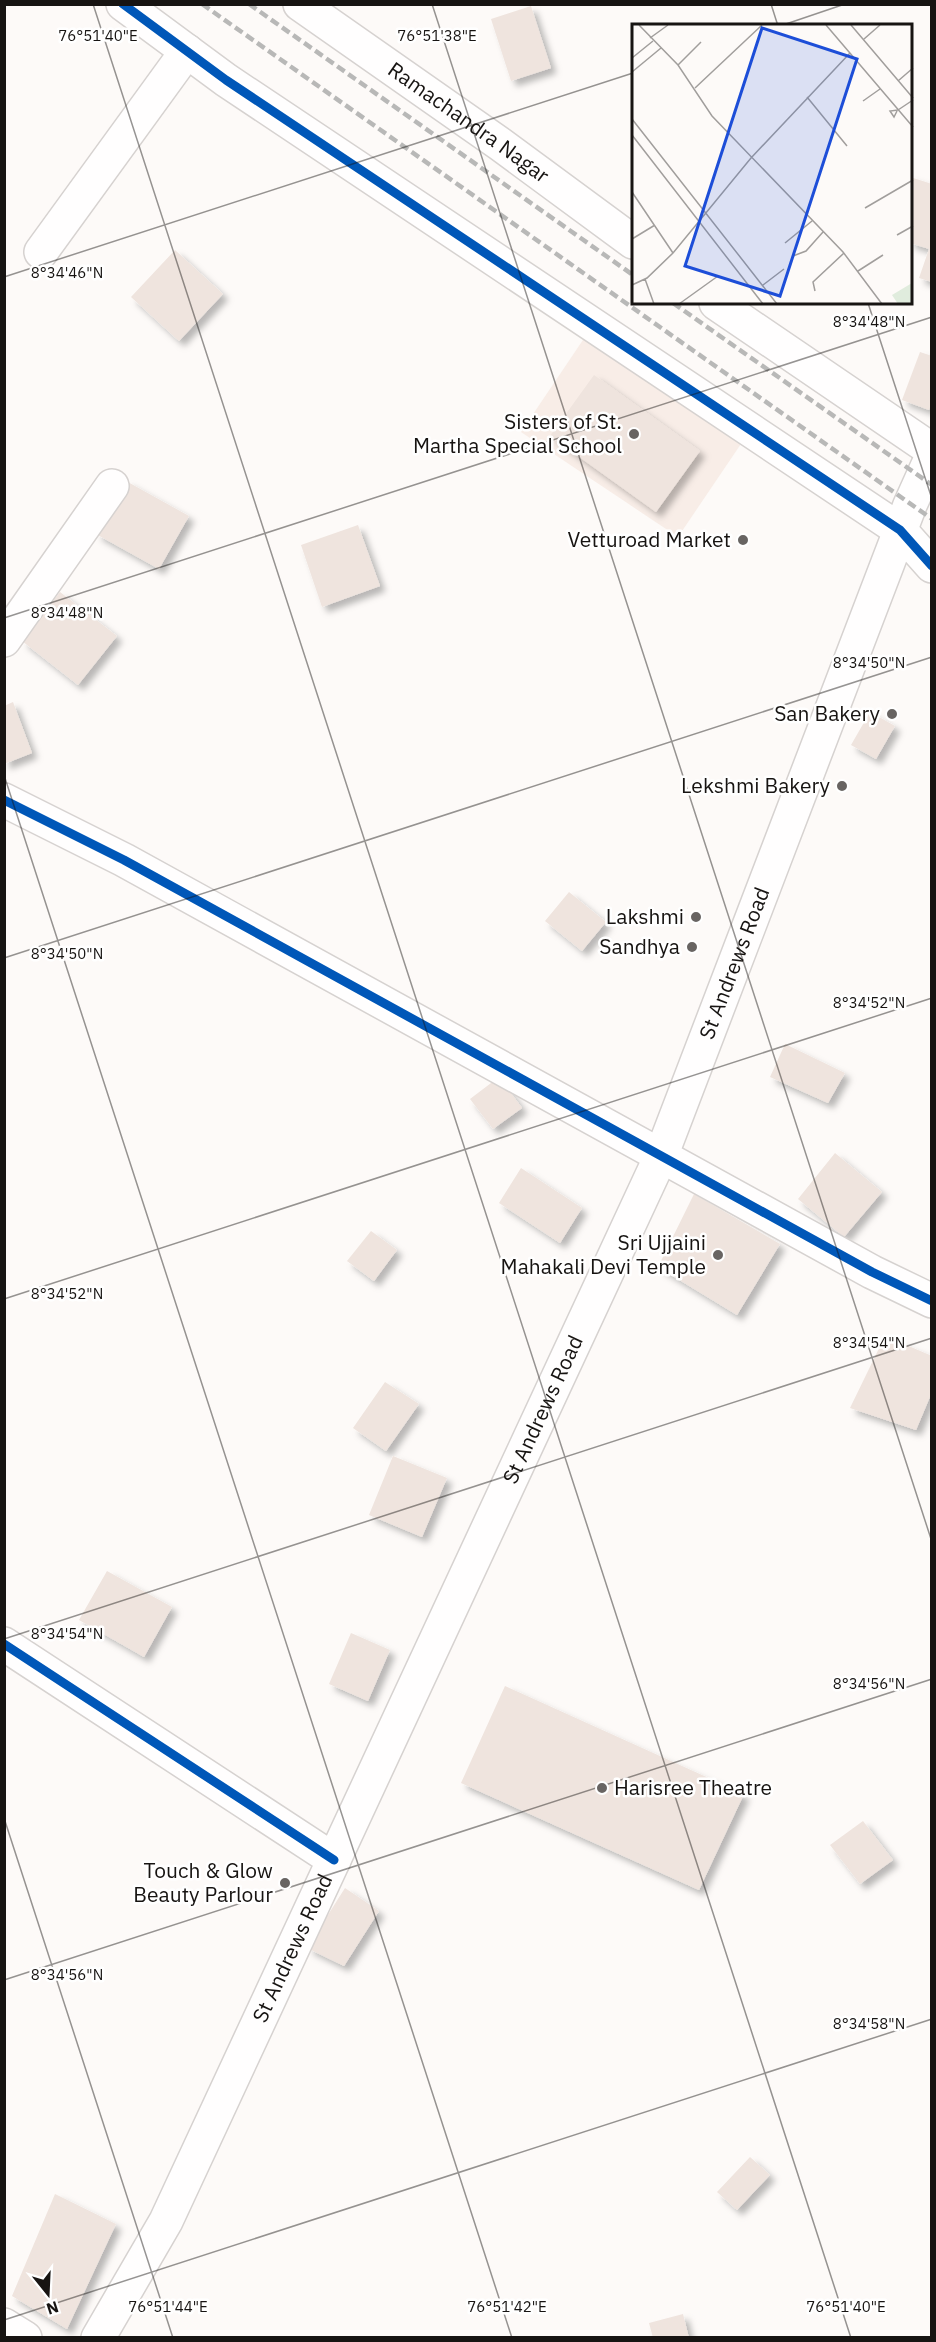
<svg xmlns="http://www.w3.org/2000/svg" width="936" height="2342" font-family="'IBM Plex Sans',sans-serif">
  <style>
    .built { fill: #f8ede7 }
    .building { fill: #efe4de; filter: url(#shadow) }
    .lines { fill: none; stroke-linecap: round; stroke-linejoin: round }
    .minor-casing { stroke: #d6d2d0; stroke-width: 36 }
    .tertiary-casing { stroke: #d6d2d0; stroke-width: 36 }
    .secondary-casing { stroke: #d6d2d0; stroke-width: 36 }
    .minor { stroke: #fffefe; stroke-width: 33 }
    .tertiary { stroke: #fffefe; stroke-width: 33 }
    .secondary { stroke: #fffefe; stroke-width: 33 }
    .rail { stroke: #b8b8b7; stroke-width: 4.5; stroke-dasharray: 9 4.5; stroke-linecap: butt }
    .cycleway-casing { stroke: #fff; stroke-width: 13 }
    .cycleway { stroke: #0057b8; stroke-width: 9 }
    .ticks { fill: none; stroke: #171412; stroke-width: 1.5; stroke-opacity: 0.45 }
    .poi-dot { fill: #686462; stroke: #fff; stroke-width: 2 }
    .labels { text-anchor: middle; stroke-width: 5; stroke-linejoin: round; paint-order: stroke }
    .street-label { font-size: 21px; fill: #171412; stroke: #fff }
    .poi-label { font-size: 21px; fill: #171412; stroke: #fff; text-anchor: end }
    .inset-road { fill: none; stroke: #a19e9c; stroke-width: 1.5 }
    .view { fill: #1d4ed8; fill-opacity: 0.15; stroke: #1d4ed8; stroke-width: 3 }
    .inset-edge { fill: none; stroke: #171412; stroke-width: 3 }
    .ticks-label { font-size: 15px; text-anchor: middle; fill: #171412; stroke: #fff; stroke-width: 5; stroke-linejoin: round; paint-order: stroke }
  </style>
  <defs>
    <filter id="shadow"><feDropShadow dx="5.5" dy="5.5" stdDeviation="3" flood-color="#0004"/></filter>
  </defs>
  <rect width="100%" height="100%" fill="#fdfaf8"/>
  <path class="built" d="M589 331 747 435 678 537 521 432Z"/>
  <path class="building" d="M531 6 551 68 511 81 491 19Z
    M910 177 932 184V282L919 278 929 249 910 243Z
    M175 250 223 294 179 341 131 297Z
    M920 352 932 356V402L929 410 902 400Z
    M594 375 700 451 656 512 550 436Z
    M126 481 189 516 159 569 96 534Z
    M358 525 380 586 322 607 301 545Z
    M60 592 117 636 78 685 22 641Z
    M13 702 32 753 4 764V706Z
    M870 712 895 726 876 759 851 745Z
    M569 892 606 922 582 951 545 921Z
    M785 1044 845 1073 828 1103 770 1077Z
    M499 1077 522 1108 493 1129 470 1099Z
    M835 1153 882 1192 844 1237 798 1199Z
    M521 1168 582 1208 560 1243 499 1203Z
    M694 1194 780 1244 737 1315 658 1267Z
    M371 1231 397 1250 374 1281 347 1261Z
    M885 1336 932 1356V1392L916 1430 850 1408Z
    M385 1382 419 1404 386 1451 353 1428Z
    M393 1456 447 1478 422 1537 369 1515Z
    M107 1571 172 1607 144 1657 79 1620Z
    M351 1633 390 1650 368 1701 329 1684Z
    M505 1686 744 1794 699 1890 461 1783Z
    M863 1821 893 1860 860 1884 830 1845Z
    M345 1888 379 1911 344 1966 307 1948Z
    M750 2157 770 2175 737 2210 717 2192Z
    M55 2194 116 2224 67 2329 12 2296Z
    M683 2314 689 2338H653L649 2323Z"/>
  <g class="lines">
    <defs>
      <g id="minor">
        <path d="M123 4 226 80 900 530 932 566"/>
        <path id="s1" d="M300 4 500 144 633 242"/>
        <path d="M41 252 187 51"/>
        <path d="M716 303 932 450"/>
        <path d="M4 640 112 486"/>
        <path d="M4 800 124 860 872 1272 932 1301"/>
        <path d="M4 1644 334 1860"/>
      </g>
      <path id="tertiary" d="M4 2325 25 2338"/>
      <g id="secondary">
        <path id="s2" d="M98 2338 166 2221 661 1156 910 505 932 456"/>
      </g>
    </defs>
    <use href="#minor" class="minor-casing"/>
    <use href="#tertiary" class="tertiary-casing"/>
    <use href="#secondary" class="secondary-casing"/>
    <use href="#minor" class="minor"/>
    <use href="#tertiary" class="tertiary"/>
    <use href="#secondary" class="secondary"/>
    <path class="rail" d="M202 4 932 519
      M249 4 633 275
      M673 303 932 485"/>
    <defs>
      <path id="cycleway" d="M123 4 226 80 900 530 932 566
        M4 800 124 860 872 1272 932 1301
        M4 1644 334 1860"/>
    </defs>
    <use href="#cycleway" class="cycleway-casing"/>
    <use href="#cycleway" class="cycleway"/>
  </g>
  <path class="ticks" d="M93 4 851 2338M432 4 932 1542M771 4 778 26M780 26 845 4M4 277 633 73M868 303 932 499M4 618 932 317M4 775 512 2338M4 958 932 657M4 1299 932 998M4 1639 932 1338M4 1818 173 2338M4 1980 932 1679M4 2320 932 2019"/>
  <g class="poi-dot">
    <circle cx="634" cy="434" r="6"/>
    <circle cx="743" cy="540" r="6"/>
    <circle cx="892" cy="714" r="6"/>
    <circle cx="842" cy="786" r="6"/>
    <circle cx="696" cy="917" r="6"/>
    <circle cx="692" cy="947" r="6"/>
    <circle cx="718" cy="1255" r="6"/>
    <circle cx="602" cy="1788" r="6"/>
    <circle cx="285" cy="1883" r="6"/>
  </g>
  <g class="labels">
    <g class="street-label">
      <text dy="7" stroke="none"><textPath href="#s1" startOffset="206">Ramachandra Nagar</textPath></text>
      <text dy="7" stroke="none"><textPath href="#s2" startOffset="1516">St Andrews Road</textPath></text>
      <text dy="7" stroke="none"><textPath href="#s2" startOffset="1030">St Andrews Road</textPath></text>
      <text dy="7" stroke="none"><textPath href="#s2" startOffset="436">St Andrews Road</textPath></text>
    </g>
    <g class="poi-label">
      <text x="622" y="429">Sisters of St.<tspan x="622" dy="24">Martha Special School</tspan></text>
      <text x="731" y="547">Vetturoad Market</text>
      <text x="880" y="721">San Bakery</text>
      <text x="830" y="793">Lekshmi Bakery</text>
      <text x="684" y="924">Lakshmi</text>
      <text x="680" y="954">Sandhya</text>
      <text x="706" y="1250">Sri Ujjaini<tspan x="706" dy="24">Mahakali Devi Temple</tspan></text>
      <text x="614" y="1795" text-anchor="start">Harisree Theatre</text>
      <text x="273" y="1878">Touch &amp; Glow<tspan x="273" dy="24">Beauty Parlour</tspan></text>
    </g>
  </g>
  <g transform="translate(632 24)">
    <rect width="280" height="280" fill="#fdfaf8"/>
    <path d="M280 259V280H266L260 271Z" fill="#e0ecdd"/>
    <path class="inset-road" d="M7 1 46 41 80 92 211 228 250 280M194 1 281 103M219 1 281 74M18 14 36 1M232 15 248 1M0 34 21 17M46 41 69 18M0 48 29 24M266 57 281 44M63 64 130 1M175 73 215 122M231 77 248 65M266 86 281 76M265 87 262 93 258 87 266 86M0 95 145 280M0 111 131 280M0 168 41 229M233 184 281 156M265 211 281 202M0 215 23 201M153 219 180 197M161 232 174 227 191 208M226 247 251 231M13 255 22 280M0 261 15 254 41 229 119 134 218 29M131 261 152 245M183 267 181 258 212 229M47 280 86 252"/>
    <path class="view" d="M130 4 225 35 148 272 53 242Z"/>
    <rect width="280" height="280" class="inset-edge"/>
  </g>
  <g class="ticks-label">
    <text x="98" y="41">76°51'40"E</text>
    <text x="437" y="41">76°51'38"E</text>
    <text x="67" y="278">8°34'46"N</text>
    <text x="869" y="327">8°34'48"N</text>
    <text x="67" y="618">8°34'48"N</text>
    <text x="869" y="668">8°34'50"N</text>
    <text x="67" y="959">8°34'50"N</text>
    <text x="869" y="1008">8°34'52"N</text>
    <text x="67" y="1299">8°34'52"N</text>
    <text x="869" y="1348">8°34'54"N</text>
    <text x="67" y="1639">8°34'54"N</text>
    <text x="869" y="1689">8°34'56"N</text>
    <text x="67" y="1980">8°34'56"N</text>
    <text x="869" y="2029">8°34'58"N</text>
    <text x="168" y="2312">76°51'44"E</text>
    <text x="507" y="2312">76°51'42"E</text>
    <text x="846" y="2312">76°51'40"E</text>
  </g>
  <rect width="936" height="2342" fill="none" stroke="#171412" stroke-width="12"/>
  <g transform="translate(48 2294) rotate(162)" stroke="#ffffff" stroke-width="4.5" paint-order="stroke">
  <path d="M0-4.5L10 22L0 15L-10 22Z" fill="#171412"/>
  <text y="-9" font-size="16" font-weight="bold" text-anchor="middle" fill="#171412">N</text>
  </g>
</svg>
